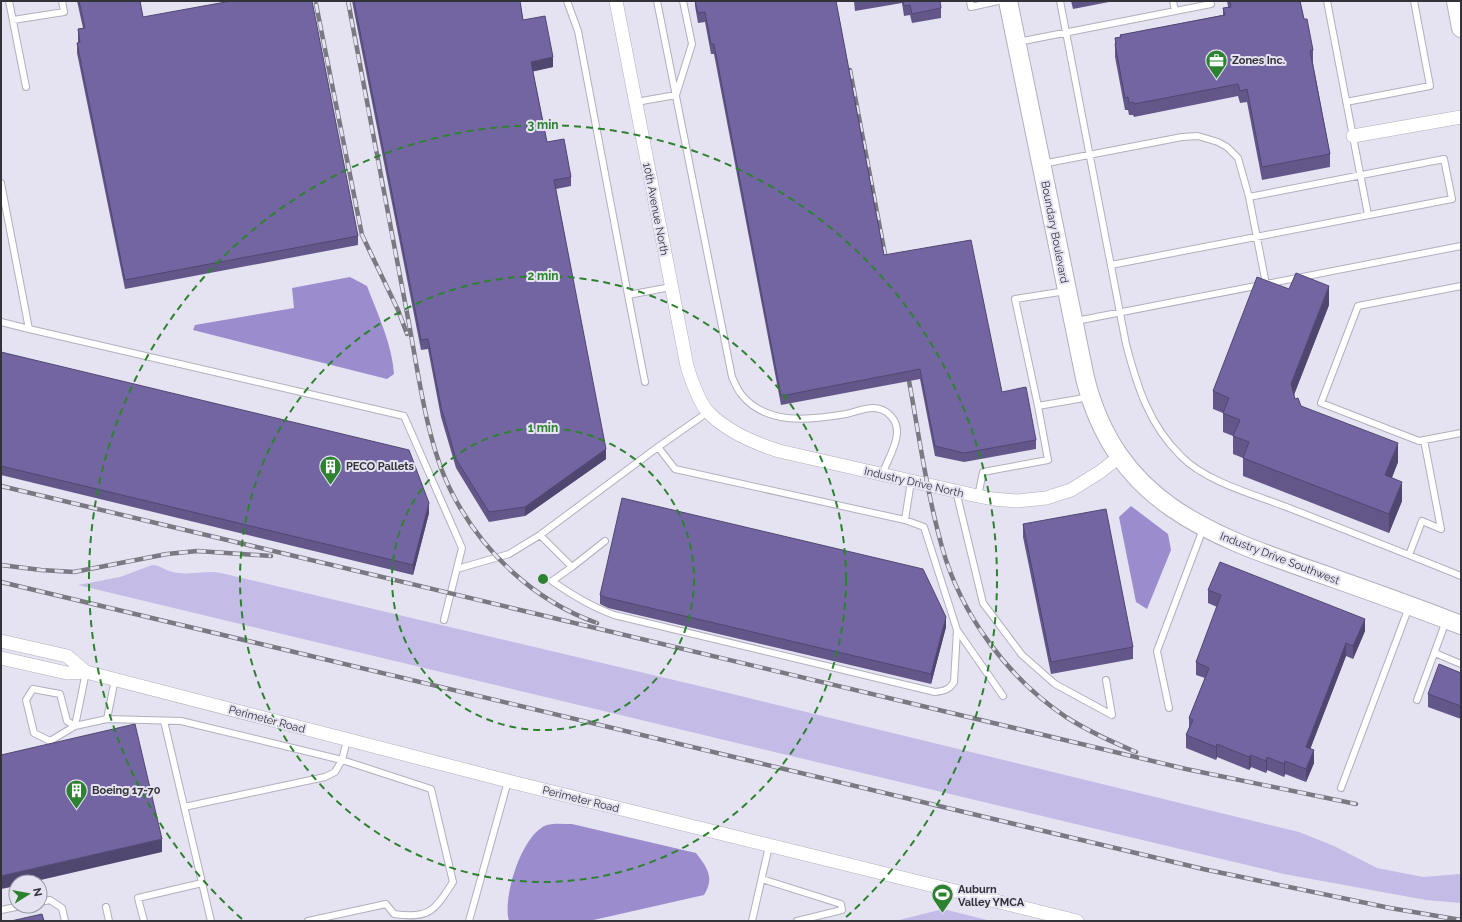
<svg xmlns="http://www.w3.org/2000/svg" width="1462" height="922" font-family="Raleway,sans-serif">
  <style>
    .green { fill: #c4bce7 }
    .water { fill: #9b8dcd }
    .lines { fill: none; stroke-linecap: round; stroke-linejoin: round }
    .lane-casing { stroke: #b2afbd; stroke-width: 8 }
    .street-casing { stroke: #b2afbd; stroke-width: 14 }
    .secondary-casing { stroke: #b2afbd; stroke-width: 20 }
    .lane { stroke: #fff; stroke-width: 6 }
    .street { stroke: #fff; stroke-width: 13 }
    .secondary { stroke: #fff; stroke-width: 18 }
    .rail-casing { stroke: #7a7982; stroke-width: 4.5 }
    .rail { stroke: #e5e2f1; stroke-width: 3; stroke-dasharray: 9; stroke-linecap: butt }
    .wall { fill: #63578a }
    .shaded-wall { fill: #504771 }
    .building { fill: #7365a1; stroke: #504771 }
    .ring { fill: none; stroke: #2d8230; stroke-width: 2; stroke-dasharray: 7 5 }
    .labels { text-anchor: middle; stroke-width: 4; stroke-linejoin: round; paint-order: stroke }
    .poi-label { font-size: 11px; font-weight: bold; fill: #333238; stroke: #e5e2f1; text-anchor: start }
    .street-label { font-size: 11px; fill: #333238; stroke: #e5e2f1 }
    .centre { fill: #2d8230; stroke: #e5e2f1; stroke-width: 2 }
    .ring-label { font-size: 12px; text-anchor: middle; font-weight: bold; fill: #2d8230; stroke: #e5e2f1; stroke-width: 4; stroke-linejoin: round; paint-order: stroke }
  </style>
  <rect width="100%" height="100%" fill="#e5e2f1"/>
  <path class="green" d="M152 565C160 565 164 570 173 572 189 576 205 570 221 573L712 689 1299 832 1334 846 1377 868 1423 877 1461 874V903L1426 900 1284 874 78 585 120 577Z
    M943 909 991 921H895Z"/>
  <path class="water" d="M350 277 367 286C378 315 392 344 394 374L387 379 193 330 195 325 294 308 292 288Z
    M1131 506 1168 534 1171 550 1147 609 1136 602 1119 517Z
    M572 824 696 853C707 867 715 878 704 895L589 921H509C502 898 522 833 547 825 554 823 564 824 572 824Z"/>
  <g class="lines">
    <defs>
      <path id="lane" d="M9 1 26 87
        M567 1 578 31 628 295
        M657 1 732 377C735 383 737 389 741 394 766 426 811 420 846 414 855 412 864 408 873 408 887 408 898 420 897 434 896 447 887 462 882 474
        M970 1 971 7 998 1
        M1060 1 1126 344C1137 386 1149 425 1181 456 1205 481 1252 494 1284 506 1343 529 1402 552 1461 576
        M1173 1 1175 11
        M1327 1 1368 215
        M13 20 64 12 62 1
        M1018 42 1211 4
        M636 102 676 95 692 44 683 1
        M1346 102 1430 86 1414 1
        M1042 164 1182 137 1198 136 1218 142 1227 147 1238 158 1249 197 1266 284
        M1 183 29 329 1 322
        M1111 265 1452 199 1444 159 1249 197
        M1461 286 1358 306 1321 403 1419 441 1461 433
        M1076 321 1461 246
        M29 329 404 416 462 548 444 620
        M645 382 628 295 671 287
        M1038 406 1015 299 1066 291
        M1424 440 1441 529
        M658 447 675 469 905 520 911 481
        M956 491 983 603 1022 655 1055 684 1112 715 1106 680
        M978 496 983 472 1048 460 1038 406 1090 397
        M905 520 924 527 957 630 1003 696
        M540 535 572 567 605 541
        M1409 555 1422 521 1441 529
        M572 567 552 581C572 595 592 607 614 615L935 692C944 691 949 690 954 682L957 630
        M457 569 509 554 540 535 658 447 708 412
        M1435 653 1461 664
        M86 672 75 726 50 741 34 733 26 700 33 689 60 694 67 721 75 726 107 719
        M115 679 107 719 181 721 342 760 335 772 325 777 184 807
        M1417 700 1446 621
        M1169 708 1157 651 1203 529
        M164 721 211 921
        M1341 788 1409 607
        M762 879 841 904 842 910 797 921
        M40 902 50 900 62 908 65 921
        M106 907 109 921
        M1 910 21 906
        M144 921 138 898 202 883
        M308 921 386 904 394 914C430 919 434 911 453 882L431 789 342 760 347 740
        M469 921 508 781
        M752 921 769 846"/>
      <path id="street" d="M616 1 687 366C690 377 700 405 709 413 728 432 754 443 779 451L973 495 993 499 1017 501 1046 498 1071 490 1100 472 1119 457
        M1353 136 1461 117
        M1 641 67 656 86 672
        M1 658 67 673 86 672 508 781 1077 921"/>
      <path id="secondary" d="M1008 1 1085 378C1116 502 1207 534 1316 572 1364 589 1413 606 1461 625
        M1456 1 1461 28"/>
    </defs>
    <use href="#lane" class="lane-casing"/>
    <use href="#street" class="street-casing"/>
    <use href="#secondary" class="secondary-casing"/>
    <use href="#lane" class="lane"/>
    <use href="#street" class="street"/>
    <use href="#secondary" class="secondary"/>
    <defs>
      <path id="rail" d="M348 1C367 105 387 209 407 313 418 369 426 442 451 491 481 551 534 601 597 623
        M316 4 362 235 398 310 407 334
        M850 70 887 265
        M907 370C918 428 926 490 942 547 961 615 1008 678 1066 717 1088 731 1112 742 1136 752
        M1 486 1186 769 1356 804
        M1 565 41 570 74 572 167 554 197 551 271 556
        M1 582 1203 869 1390 908 1461 920"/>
    </defs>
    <use href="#rail" class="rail-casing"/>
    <use href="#rail" class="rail"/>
  </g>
  <path class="wall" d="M77 1H140L143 17 358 236V245L125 289 77 53V43H78V29L83 28Z
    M352 1H520L523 20 553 67 533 71 547 142 571 177V186L556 189 606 459 525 516 489 522 456 468 441 417 428 349 421 350Z
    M695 1H836L884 255 1002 392 1036 440V449L964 462 935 456 920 379 781 405 714 54H711L705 22 698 23 695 6Z
    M854 1H940L941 8V18L912 23 910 15 904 16 902 3 855 11Z
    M1071 1H1114L1073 9Z
    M1227 1H1300L1304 19 1313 50V63L1330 154V167L1262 180 1247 102 1240 103 1238 96 1134 117 1133 115H1129L1128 110H1125L1115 57V38L1120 37V35L1223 15V8L1228 7Z
    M1329 305 1294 395 1295 399 1301 406 1398 462 1392 478 1402 501 1389 533 1243 476V458L1233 454V436L1223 432V413L1213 409V391Z
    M1 352 429 513 413 575 1 475Z
    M1023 524 1133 647V659L1051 674 1023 537Z
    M1208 590 1365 631 1353 659 1346 656 1310 749 1314 763 1306 782 1285 774 1284 777 1267 770 1266 773 1251 767 1249 770 1217 757 1216 760 1186 748V735L1189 727V718L1205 678 1196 675V662L1217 607 1208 603Z
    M600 595 946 627 931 684 608 608 600 604Z
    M1461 673V719L1428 707V694Z"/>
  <path class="shaded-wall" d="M553 57V67L531 72V62Z
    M1329 286V305L1291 402V384Z
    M1398 443V462L1385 494V475Z
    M606 449V459L525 516V507Z
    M1402 482V501L1389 533V514Z
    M429 503V513L413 575V565Z
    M946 617V627L931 684V674Z
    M1365 619V631L1353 659V646Z
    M1346 643V656L1306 760V747Z
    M1217 744V757L1216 760V747Z
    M1314 750V763L1306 782V769Z
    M1251 755V767L1249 770V757Z
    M1267 757V770L1266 773V761Z
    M1285 761V774L1284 777V764Z
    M162 839V852L32 882H16V886L1 889V876Z"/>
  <path class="building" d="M79 1H140L143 17 231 1H312L358 236 125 280 77 43 80 42 78 29 85 28Z
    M354 1H520L523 20 545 16 553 57 531 62 547 142 564 139 571 177 554 180 606 449 525 507 489 512 456 459 441 407 428 339 421 340Z
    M695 1H836L884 255 971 240 1002 392 1026 387 1036 440 964 453 935 446 920 369 781 396 714 44H711L705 12 698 13Z
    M903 1H940L941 8 912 14 910 5 904 6Z
    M1230 1H1300L1304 19H1307L1313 50 1310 51 1330 154 1262 167 1247 89 1240 91 1238 84 1134 104 1133 102 1129 103 1128 97 1125 98 1115 44H1116L1115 38 1121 37 1120 35 1225 15 1223 8 1231 7Z
    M1296 273 1329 286 1291 384 1295 399 1298 398 1301 406 1398 443 1385 475 1402 482 1389 514 1243 458 1249 442 1233 436 1240 420 1223 413 1229 398 1213 391 1257 277 1289 289Z
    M1 352 409 450 429 503 413 565 1 466Z
    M622 498 923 569 946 617 931 674 608 598 600 595Z
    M1106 509 1133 647 1051 662 1023 524Z
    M1220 562 1365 619 1353 646 1346 643 1306 747 1314 750 1306 769 1285 761 1284 764 1267 757 1266 761 1251 755 1249 757 1217 744 1216 747 1186 735 1193 720 1189 718 1209 668 1196 662 1221 595 1208 590Z
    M1439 664 1461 673V706L1428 694Z
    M135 724 162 839 1 876V755Z
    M42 914 44 921H11Z"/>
  <g class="ring">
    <circle cx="543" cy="579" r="151"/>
    <circle cx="543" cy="579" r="303"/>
    <path d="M242 919A454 454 0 1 1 844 919"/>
  </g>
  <defs>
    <symbol id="office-pin" viewBox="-11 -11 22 30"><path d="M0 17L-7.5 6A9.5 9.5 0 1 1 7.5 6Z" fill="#2d8230" stroke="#e5e2f1"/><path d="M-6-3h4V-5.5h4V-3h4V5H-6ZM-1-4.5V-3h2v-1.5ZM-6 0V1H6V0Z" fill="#fff"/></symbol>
    <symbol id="building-pin" viewBox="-11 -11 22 30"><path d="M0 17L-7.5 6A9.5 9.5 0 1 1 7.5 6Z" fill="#2d8230" stroke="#e5e2f1"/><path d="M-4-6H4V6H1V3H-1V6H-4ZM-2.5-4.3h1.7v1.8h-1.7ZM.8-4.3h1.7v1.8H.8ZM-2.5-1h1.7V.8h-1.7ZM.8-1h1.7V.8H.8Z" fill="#fff"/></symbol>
    <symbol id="stadium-pin" viewBox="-11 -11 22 30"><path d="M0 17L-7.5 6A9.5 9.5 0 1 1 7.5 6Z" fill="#2d8230" stroke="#e5e2f1"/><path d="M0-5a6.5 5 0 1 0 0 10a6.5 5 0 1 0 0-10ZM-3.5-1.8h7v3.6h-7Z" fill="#fff"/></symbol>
  </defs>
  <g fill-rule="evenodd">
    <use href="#office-pin" x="1204" y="48" width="25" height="34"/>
    <use href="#building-pin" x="318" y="454" width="25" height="34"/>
    <use href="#building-pin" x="64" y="778" width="25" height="34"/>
    <use href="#stadium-pin" x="930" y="882" width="25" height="34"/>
  </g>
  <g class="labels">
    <g class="poi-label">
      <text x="1232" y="64">Zones Inc.</text>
      <text x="346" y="470">PECO Pallets</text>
      <text x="92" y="794">Boeing 17-70</text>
      <text x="958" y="893">Auburn<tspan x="958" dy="13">Valley YMCA</tspan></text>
    </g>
    <g class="street-label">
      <text transform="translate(656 209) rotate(79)" y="4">10th Avenue North</text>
      <text transform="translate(1055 232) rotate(79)" y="4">Boundary Boulevard</text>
      <text transform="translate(914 482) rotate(13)" y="4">Industry Drive North</text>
      <text transform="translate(1280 558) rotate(21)" y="4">Industry Drive Southwest</text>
      <text transform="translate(267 719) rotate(15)" y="4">Perimeter Road</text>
      <text transform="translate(581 799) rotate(14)" y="4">Perimeter Road</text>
    </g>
  </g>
  <circle cx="543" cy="579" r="6" class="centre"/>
  <g class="ring-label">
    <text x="543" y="129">3 min</text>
    <text x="543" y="280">2 min</text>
    <text x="543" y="432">1 min</text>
  </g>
  <rect width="1462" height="922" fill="none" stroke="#333238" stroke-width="4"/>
  <g transform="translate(28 894) rotate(79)"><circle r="19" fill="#e5e2f1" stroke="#9e9ca7"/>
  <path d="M0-3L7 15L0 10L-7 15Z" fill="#2d8230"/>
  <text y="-6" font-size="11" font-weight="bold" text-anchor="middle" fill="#333238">N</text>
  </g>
</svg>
